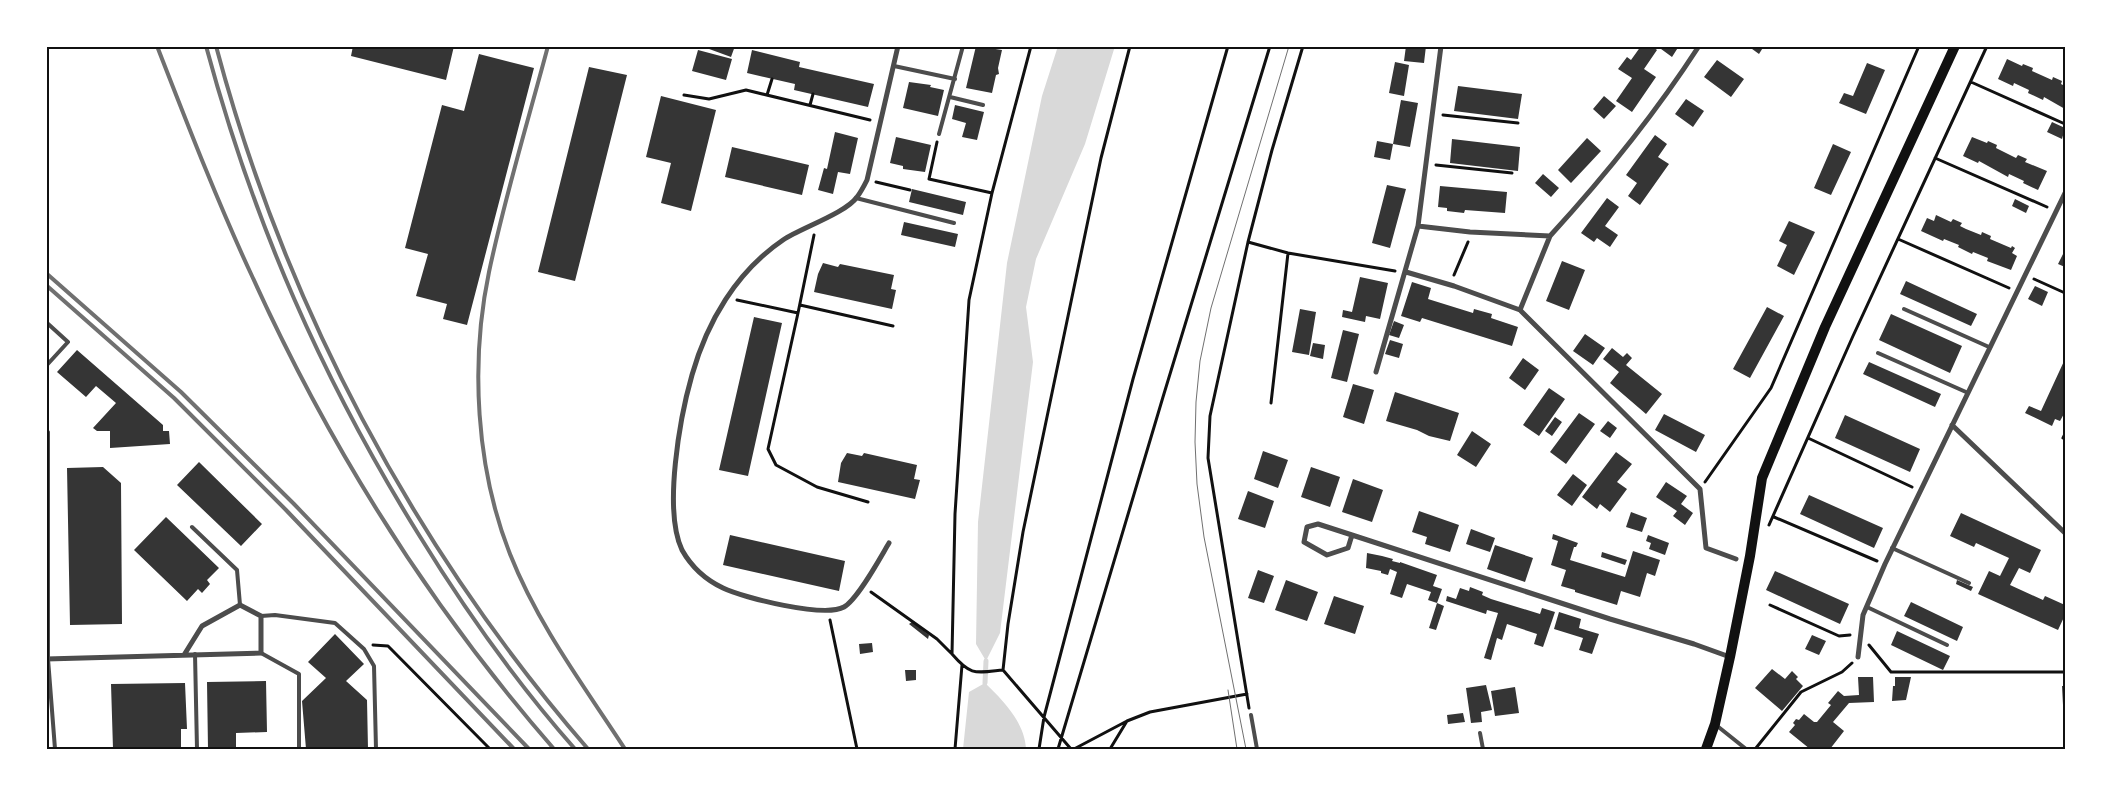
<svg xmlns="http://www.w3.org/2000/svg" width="2111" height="795" font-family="Signika,sans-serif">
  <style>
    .water { fill: #d9d9d9 }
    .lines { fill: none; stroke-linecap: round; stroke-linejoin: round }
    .stream { stroke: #d9d9d9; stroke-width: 5 }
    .building { fill: #353535 }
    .path { stroke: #111; stroke-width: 3 }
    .service { stroke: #4c4c4c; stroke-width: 4 }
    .minor { stroke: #4c4c4c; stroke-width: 5 }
    .secondary { stroke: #111; stroke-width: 10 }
    .tram { stroke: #707070; stroke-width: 1 }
    .rail { stroke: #707070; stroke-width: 4 }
    .neatline { fill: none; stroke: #111; stroke-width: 2 }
  </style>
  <rect width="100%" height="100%" fill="#fff"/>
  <path class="water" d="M1058 46H1115L1085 144 1036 259 1026 307 1033 362 1000 633 986 661 976 644 978 522 1007 263 1042 96Z
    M985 683C1003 700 1025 723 1026 749H963L969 692Z"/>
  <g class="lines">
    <path class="stream" d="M985 683 986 661"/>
  </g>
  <path class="building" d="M353 46H454L446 80 351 56Z
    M701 46H735L731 57Z
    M976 46 1002 50 998 68 999 74 996 75 992 93 966 88Z
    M1406 46H1426L1424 63 1404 61Z
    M1641 46H1652L1657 50 1644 69 1656 77 1632 112 1616 101 1632 78 1618 69 1627 57 1631 60Z
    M1657 46H1679L1672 57Z
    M1748 46H1764L1759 54Z
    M698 50 732 59 726 80 692 71Z
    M752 50 800 62 799 67 874 84 868 107 794 90 795 84 747 73Z
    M479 54 534 68 467 325 443 319 447 304 416 296 428 254 405 248 442 105 464 111Z
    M2007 59 2022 66 2023 64 2033 68 2032 71 2052 80 2053 77 2062 81 2061 84 2065 86V109L2044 97 2043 100 2028 93 2029 90 2014 83 2013 86 1998 79Z
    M1717 60 1744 79 1731 97 1704 77Z
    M1395 62 1409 65 1404 96 1389 93Z
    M1867 63 1885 70 1866 114 1839 103 1844 93 1853 96Z
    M589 67 627 75 575 281 538 272Z
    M909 82 931 85 930 87 944 90 938 116 903 108Z
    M1458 86 1522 94 1518 119 1454 111Z
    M661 96 716 110 691 211 661 203 671 163 646 157Z
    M1604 96 1616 106 1604 119 1593 109Z
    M1686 99 1704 111 1693 127 1675 114Z
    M1401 100 1418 103 1410 147 1393 144 1390 160 1374 157 1377 141 1393 144Z
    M955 105 984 112 977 140 962 137 966 123 952 119Z
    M2052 122 2065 128 2062 139 2047 132Z
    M835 132 858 138 850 174 838 172 833 194 818 190 824 168 827 169Z
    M1655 135 1667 144 1658 157 1669 164 1640 205 1628 196 1637 183 1626 175Z
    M896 137 931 145 925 172 903 169V166L890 163Z
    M1972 137 1987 143 1988 141 1997 145 1996 148 2016 158 2018 155 2027 159 2025 162 2047 171 2038 190 2023 183 2024 181 2009 174 2008 177 1979 161 1978 163 1963 156Z
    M1587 138 1601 151 1571 183 1558 170Z
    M1452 139 1520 147 1518 171 1450 163Z
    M1833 144 1851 152 1831 195 1814 188Z
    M732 147 809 165 802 195 725 177Z
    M1543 174 1559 188 1551 197 1535 183Z
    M1387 185 1406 189 1390 248 1372 243Z
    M1440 186 1507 192 1505 213 1465 210 1464 213 1447 211V208L1438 207Z
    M912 189 966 202 963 215 909 202Z
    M1607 198 1619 207 1605 226 1618 235 1610 247 1597 238 1594 242 1581 233Z
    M2015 199 2029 206 2026 213 2012 206Z
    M1936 215 1951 222 1953 219 1962 223 1960 226 1966 229 1981 235 1982 232 1991 236 1990 239 2011 248 2012 246 2015 248 2012 253 2017 256 2011 270 1987 261 1988 258 1973 252 1972 254 1958 247 1959 245 1944 239 1943 241 1921 231 1927 218 1934 221Z
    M1789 221 1815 232 1794 275 1777 266 1787 245 1779 241Z
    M904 222 958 234 955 247 901 235Z
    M2065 250V267L2058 264Z
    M1562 261 1585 270 1569 310 1546 301Z
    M823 263 838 267 840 264 894 275 891 289 896 290 892 309 814 292 818 274Z
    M1360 277 1388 283 1380 319 1366 316 1365 322 1342 317 1343 310 1352 312Z
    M1906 281 1977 314 1971 326 1900 294Z
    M1412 282 1431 288 1428 299 1473 313 1474 309 1492 314 1491 318 1518 327 1512 346 1422 318 1420 322 1401 316Z
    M2035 286 2048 292 2042 306 2028 299Z
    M1767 307 1784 316 1750 378 1733 369Z
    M1300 309 1316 312 1309 355 1292 352Z
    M1891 314 1962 346 1950 373 1879 340Z
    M754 317 782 323 748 476 719 470Z
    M1394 321 1404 325 1399 338 1389 335Z
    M1343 330 1359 334 1347 382 1331 378Z
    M1585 334 1605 348 1593 365 1573 351Z
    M1390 340 1403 344 1399 358 1385 354Z
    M1313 343 1325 345 1323 359 1310 356Z
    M1612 348 1623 357 1627 353 1632 358 1626 365 1662 394 1646 414 1610 383 1619 372 1603 359Z
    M77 350 163 425V431H169L170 444 110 448V431H97L93 428 116 403 96 386 86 397 57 372Z
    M1523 358 1539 370 1525 390 1509 378Z
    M2065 359V412L2060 421 2055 419 2052 426 2025 413 2029 406 2041 411Z
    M1869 362 1941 394 1935 407 1863 374Z
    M1353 384 1374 390 1364 424 1343 417Z
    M1549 388 1565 399 1539 436 1523 425Z
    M1395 392 1459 413 1450 441 1429 436 1417 430 1386 421Z
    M1579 413 1595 424 1566 464 1550 452Z
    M1664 414 1705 435 1696 452 1655 430Z
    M1845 415 1920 449 1910 472 1835 438Z
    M1555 417 1562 422 1552 436 1545 431Z
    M1608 421 1617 428 1610 438 1600 431Z
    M1472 431 1491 444 1476 467 1457 455Z
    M1263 451 1288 460 1278 488 1254 479Z
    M1616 452 1632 464 1617 482 1627 489 1610 512 1600 504 1597 509 1582 497Z
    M847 453 862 456 864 453 917 465 914 479 920 480 915 499 838 482 841 463Z
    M199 462 262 524 241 546 177 485Z
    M103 467 121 483 122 624 70 625 67 468Z
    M1311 467 1340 477 1330 507 1301 497Z
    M1573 474 1587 485 1572 506 1557 495Z
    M1353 479 1383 490 1372 522 1342 512Z
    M1666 482 1687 496 1681 504 1693 513 1685 525 1673 516 1677 511 1656 497Z
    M1248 491 1274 501 1265 528 1238 519Z
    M1809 495 1883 528 1874 548 1800 514Z
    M1419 511 1459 525 1450 552 1425 544 1427 537 1412 532Z
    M1631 512 1647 518 1642 532 1626 527Z
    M1961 513 2041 550 2030 573 2019 568 2010 585 2043 600 2045 596 2065 605V615L2058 630 1978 594 1989 571 2000 576 2009 558 1976 543 1974 547 1950 536Z
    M166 517 219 568 207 580 210 584 202 593 198 589 187 601 134 550Z
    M1471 529 1495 538 1490 552 1466 544Z
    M1553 534 1578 543 1576 547H1574L1570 560 1625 577 1633 551 1660 560 1655 576 1647 573 1640 597 1621 591 1617 605 1575 592V590L1561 586 1566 570 1551 565 1558 541 1552 539Z
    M730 535 845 561 839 591 723 565Z
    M1648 535 1669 543 1665 555 1649 549 1651 543 1646 541Z
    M1495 545 1533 558 1525 582 1487 569Z
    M1602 552 1627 560 1625 565 1601 557Z
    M1367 553 1382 556 1393 559 1392 561 1400 563V562L1437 575 1433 586 1442 589 1437 603 1444 606 1436 630 1429 628 1437 603 1428 600 1431 592 1407 584 1402 598 1390 594 1397 572 1390 569 1388 575 1381 573V571L1366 568Z
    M1258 570 1274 576 1264 603 1248 598Z
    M1775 571 1849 604 1840 624 1766 590Z
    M1286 580 1318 592 1307 621 1275 610Z
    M1957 580 1973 587 1971 591 1956 584Z
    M1470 587 1483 592 1482 595 1491 599 1540 614 1542 608 1555 612 1543 647 1534 644 1537 634 1507 624 1502 640 1497 638 1491 660 1484 658 1498 613 1487 610 1486 614 1446 601 1447 596 1456 599 1460 588 1469 591Z
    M1334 596 1364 606 1355 634 1324 624Z
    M1911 602 1963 627 1957 641 1904 616Z
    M1559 612 1581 619 1579 628 1599 634 1592 654 1579 650 1583 638 1554 629Z
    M912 622 929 635 928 639 909 624Z
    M1897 631 1950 656 1943 670 1891 645Z
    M335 634 364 664 346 681 367 700 368 749H306L302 701 326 678 308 662Z
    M1812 635 1826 641 1819 655 1805 649Z
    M872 643 873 652 860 654 859 644Z
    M1772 669 1785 679 1792 671 1798 677 1796 679 1803 686 1782 711 1755 688Z
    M905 670H916V680L906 681Z
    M1858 677H1873L1874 702 1849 703 1833 722 1844 731 1830 749H1810L1789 732 1795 725 1793 723 1796 719 1799 720 1804 714 1814 722H1817L1831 705 1828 703 1838 691 1844 696 1859 695Z
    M1895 677H1911L1906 700 1892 701 1893 686H1895Z
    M266 681 267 732 236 733V749H208L207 682Z
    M185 683 187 729H181V749H113L111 684Z
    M1486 685 1492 710 1481 712 1482 722 1471 723 1466 688Z
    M2062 686H2065V705H2063Z
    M1515 687 1519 713 1495 716 1491 691Z
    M1463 713 1465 722 1448 724 1447 715Z"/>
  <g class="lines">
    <path class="path" d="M1971 82 2065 124
      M684 95 709 99 746 90 870 120
      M767 95 772 79
      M810 105 813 94
      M1443 115 1518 123
      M937 142 929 179 992 193
      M1935 158 2047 207
      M1436 165 1512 173
      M876 182 910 190
      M1898 239 2009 288
      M1248 242 1288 253 1395 271
      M1454 275 1468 242
      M2034 279 2065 293
      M737 300 798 313 768 449 776 465 817 487 868 502
      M800 305 893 326
      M798 313 814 235
      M1271 403 1288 253
      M1808 438 1912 487
      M2063 438 2065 434
      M1705 482 1771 388 1919 46
      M1774 517 1877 561
      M1769 525 1853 336 1987 46
      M871 592 937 639 951 653
      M1770 605 1839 636 1850 635
      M830 620 857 749
      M373 645 388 646 490 749
      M1869 645 1891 672H2065
      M1003 670C975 673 971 676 952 654L955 514 969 300 992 193 1031 46
      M1249 708 1208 458 1210 416 1248 242 1272 150 1303 46
      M1756 748 1801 692 1842 672 1852 663
      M955 749 962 665
      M1039 749 1044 717 1133 379 1228 46
      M1058 749 1163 397 1270 46
      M1071 749 1003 670 1008 624 1023 532 1101 158 1130 46
      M1074 749 1127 721
      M1110 749 1127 721 1150 712 1247 694"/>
    <path class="service" d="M894 66 955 79
      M950 97 983 105
      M939 134 963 46
      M856 198 954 223
      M1904 309 1989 347
      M46 322 68 342 46 366
      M1878 353 1966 392
      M46 431 48 432V659L55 749
      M192 527 237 570 240 605
      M1892 548 1969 583
      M1867 607 1947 645
      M261 616 275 615 335 623 364 649 374 666 376 749
      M261 653 299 674V749
      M195 654 197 749
      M1251 715 1257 749
      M1716 725 1746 749
      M1480 733 1483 749"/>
    <path class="minor" d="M1550 236C1604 177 1655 114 1699 46
      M1406 272 1454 286 1520 310 1550 236 1470 232 1418 226
      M1520 310 1700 489 1706 548 1736 559
      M1376 372 1418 226 1441 46
      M1952 425 2065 533
      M1352 535 1348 548 1327 555 1304 542 1307 527 1318 524 1352 535 1610 619 1694 644 1730 657
      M889 543C880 558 858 599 844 607 824 618 744 598 723 588 706 580 691 566 682 550 663 510 680 417 692 375 707 322 736 272 783 240 801 228 846 213 857 197 861 192 864 186 867 180L898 46
      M1858 657 1863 615 1885 564 2065 193
      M46 659 261 653V616L240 605 202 626 184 655"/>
    <path class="secondary" d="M1706 749 1715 724 1730 657 1750 556 1762 478 1825 327 1955 46"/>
    <path class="tram" d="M1228 690 1237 749
      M1246 749 1204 537 1197 484 1195 442 1196 402 1200 361 1211 308 1289 46"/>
    <path class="rail" d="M157 46C187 123 217 201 252 276 329 446 431 608 554 749
      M206 46C254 224 322 379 419 535 465 610 516 682 575 749
      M216 46C285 305 413 547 588 749
      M548 46C528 121 505 196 489 272 470 363 476 468 510 554 538 625 584 686 625 749
      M46 273 181 392 294 504 529 749
      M46 285 174 398 286 510 514 749"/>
  </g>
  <rect width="2111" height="795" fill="none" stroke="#ffffff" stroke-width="95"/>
  <rect x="48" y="48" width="2016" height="700" class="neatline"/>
</svg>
